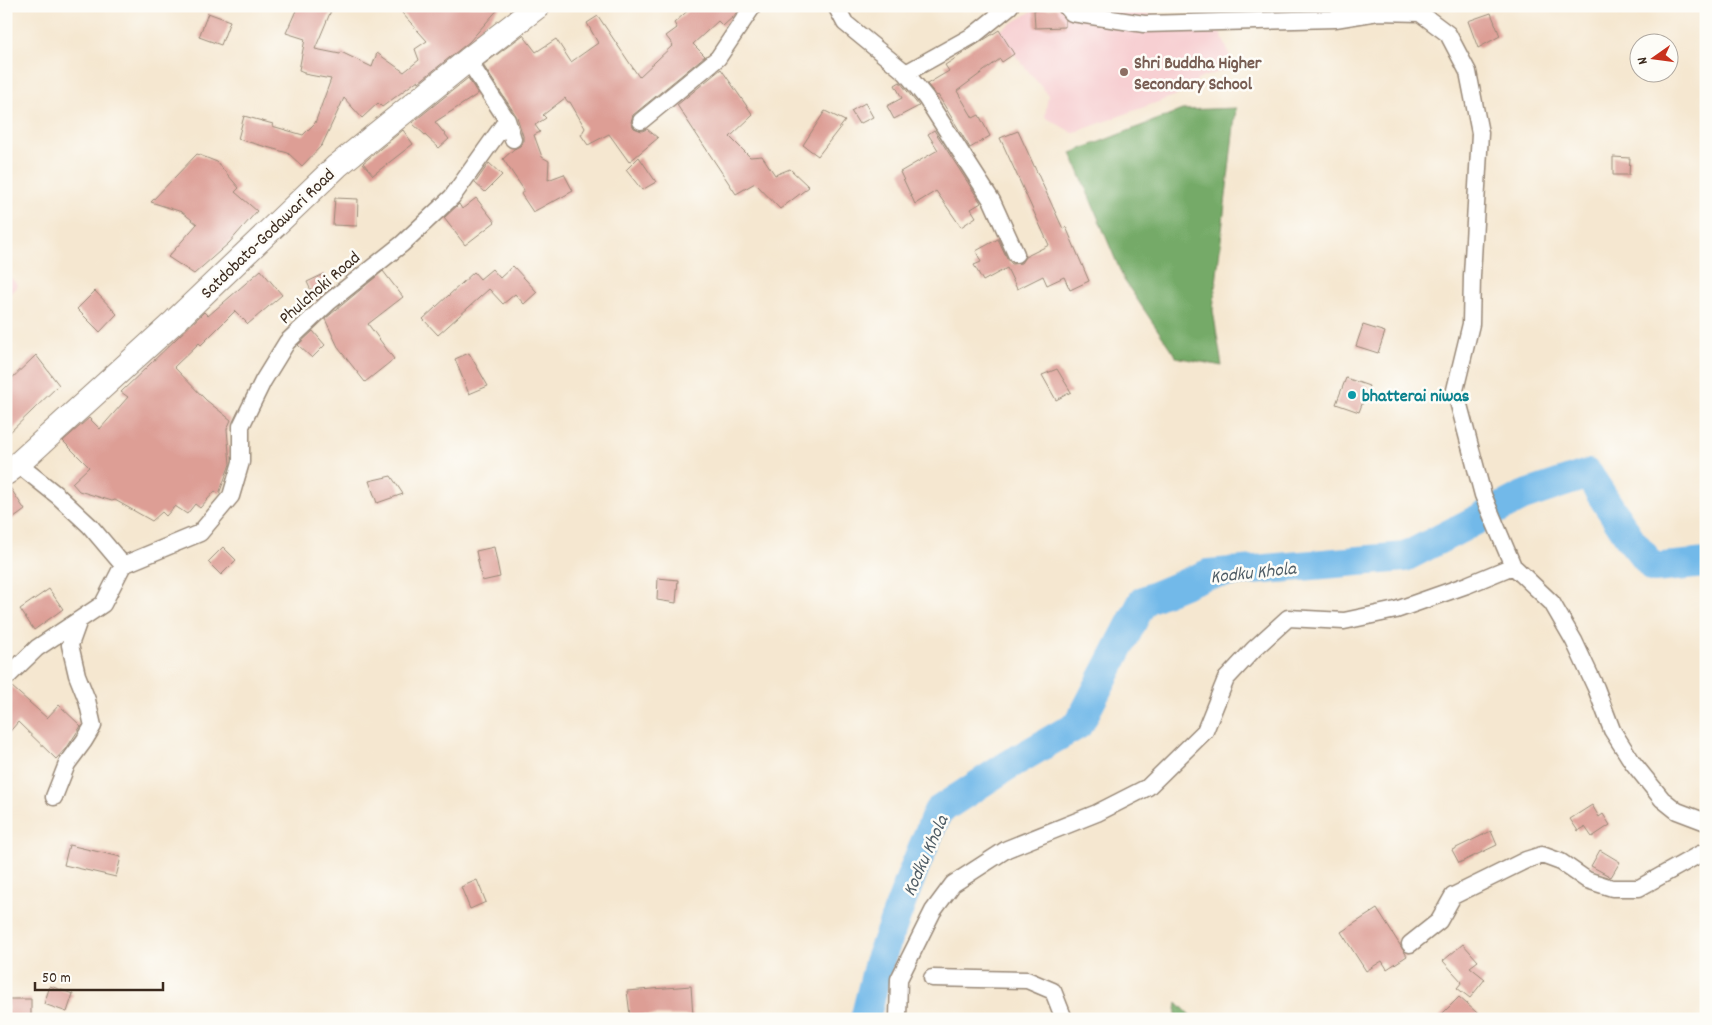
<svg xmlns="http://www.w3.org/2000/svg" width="1712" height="1025" font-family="Dekko,sans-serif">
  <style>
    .built { fill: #f7cfd2 }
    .forest { fill: #74aa67; stroke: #586a42 }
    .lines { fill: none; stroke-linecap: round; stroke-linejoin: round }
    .river { stroke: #72b9e9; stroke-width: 30 }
    .building { fill: #dd9e95 }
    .street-casing { stroke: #988877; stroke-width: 19 }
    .secondary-casing { stroke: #988877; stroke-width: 26 }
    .street { stroke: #fff; stroke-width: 16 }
    .secondary { stroke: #fff; stroke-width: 24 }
    .education-dot { fill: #8d6e63; stroke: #fdfcf7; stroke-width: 2 }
    .culture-dot { fill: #0f9aa8; stroke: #fdfcf7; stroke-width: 2 }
    .labels { text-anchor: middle; stroke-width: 5; stroke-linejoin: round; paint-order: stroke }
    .education-label { font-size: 18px; font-weight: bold; fill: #785e54; stroke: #fdfcf7; text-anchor: start }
    .street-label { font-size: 18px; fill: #3b2a1e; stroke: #fdfcf7 }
    .culture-label { font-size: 18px; font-weight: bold; fill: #0d838f; stroke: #fdfcf7; text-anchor: start }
    .water-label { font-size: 19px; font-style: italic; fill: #4e5c65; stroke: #fdfcf7 }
  </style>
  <rect width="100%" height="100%" fill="#fdfcf7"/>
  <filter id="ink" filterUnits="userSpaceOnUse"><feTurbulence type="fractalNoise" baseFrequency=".02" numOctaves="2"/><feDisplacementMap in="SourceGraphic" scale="10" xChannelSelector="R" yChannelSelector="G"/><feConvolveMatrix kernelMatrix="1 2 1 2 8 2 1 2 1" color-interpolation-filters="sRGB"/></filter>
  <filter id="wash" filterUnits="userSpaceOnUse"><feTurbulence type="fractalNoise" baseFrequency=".0096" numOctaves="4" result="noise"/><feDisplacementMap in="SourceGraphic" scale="20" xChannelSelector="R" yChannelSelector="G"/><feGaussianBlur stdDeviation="1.12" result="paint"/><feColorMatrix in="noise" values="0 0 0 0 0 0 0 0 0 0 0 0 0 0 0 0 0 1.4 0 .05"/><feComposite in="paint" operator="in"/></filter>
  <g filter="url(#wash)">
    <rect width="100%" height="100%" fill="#f5e7d0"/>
    <path class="built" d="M1066 8 1096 9 1215 21 1235 67 1203 77 1196 81 1199 87 1073 133 1045 117 1048 95 1014 54 1002 62 987 38 1034 10Z
      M6 273 18 285 6 298Z"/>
    <path class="forest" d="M1236 108 1213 310 1222 366 1176 357 1124 280 1071 153 1182 110Z
      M1177 1002 1194 1019H1175Z"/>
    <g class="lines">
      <path class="river" d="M865 1019 879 962 914 869 938 811 1007 766 1079 724 1143 601 1208 574 1405 557 1523 496 1588 474 1631 540 1654 568 1706 563"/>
    </g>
    <g id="blocks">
      <path class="building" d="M298 6H333L315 49 340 54 341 52 372 67 377 53 404 72 419 60 415 49 427 41 402 13 407 6H501L469 42 419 82 418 80 382 107 378 103 362 118 344 98 322 145 302 166 288 153 238 139 244 116 273 124 272 126 303 135 315 123 331 79 304 74V72L299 70 305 39 286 33Z
        M693 6H741L734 16 723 26 718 21 693 44 705 56 633 115 631 122 634 128 642 131 647 129 658 138 629 162 609 134 588 145 581 135 585 128 570 102H568L565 98 543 115 546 118 535 125 540 132 534 135 542 157 549 161 548 180 564 174 573 191 553 202V201L533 212 521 194 524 190 503 159 514 149 520 146 523 142V136L517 117 483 65 523 35 536 52 556 39 571 62 598 43 587 23 598 16 639 77 673 45 666 36 677 28 674 23Z
        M1056 8 1065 20V27L1035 28 1034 10Z
        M208 13 230 21 221 45 199 37Z
        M1491 13 1500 36 1478 48 1468 21Z
        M999 30 1014 54 1002 62 1000 59 957 91 973 118 979 115 990 136 970 148 938 95 937 96 927 84 949 71 945 65Z
        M721 69 753 115 730 137 750 157 762 156 775 175 790 169 809 187 780 209 755 183 736 194 677 105Z
        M468 78 478 94 435 122 449 139 439 148 412 123Z
        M900 82 919 106 894 119 887 106 902 98 895 85Z
        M865 103 873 117 859 124 851 111Z
        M825 111 845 121 818 156 803 145Z
        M403 130 413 144 373 175 363 163Z
        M934 130 981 203 971 209 976 217 961 227 936 191 915 204 900 172 938 150 928 134Z
        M1018 131 1063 229 1066 227 1089 281 1070 290 1064 277 1047 285 1043 276 1017 289 1007 268 983 281 974 265 981 262 976 251 998 239 1007 258 1012 264 1021 263 1025 257 1049 245 1000 138Z
        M197 154 217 162 239 188 235 192 257 211 229 243 194 274 168 257 197 224 182 212 151 202Z
        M639 157 656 182 642 190 626 170Z
        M1613 157 1630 158 1629 175H1613Z
        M489 163 502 175 485 192 475 183Z
        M335 198 358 199 357 226 333 225Z
        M476 198 495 222 465 245 444 218 459 204 462 209Z
        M513 266 537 292 524 304 515 294 503 304 489 289 438 335 423 319 474 272 480 279 492 269 500 278Z
        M261 270 282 295 248 324 235 311 201 345 199 343 174 367 206 400 231 420 227 429 230 464 219 494 215 491 200 508 195 504 187 514 175 506 166 516 162 512 152 521 115 500 112 501 79 491 72 483 89 467 63 441 89 418 100 429 128 397 121 392 204 312 208 316Z
        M383 271 403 297 368 324 394 359 365 382 339 349 325 319Z
        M324 274 331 288 316 301 307 282Z
        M95 291 117 314 100 332 77 309Z
        M1363 325 1385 332 1378 353 1356 346Z
        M313 331 325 345 312 358 298 345Z
        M469 353 488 386 469 394 455 359Z
        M36 355 59 385 6 436V384Z
        M1057 369 1071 392 1056 400 1042 375Z
        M1346 378 1369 386 1359 412 1336 404Z
        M391 476 403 494 377 503 369 481Z
        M9 486 25 510 6 524V487Z
        M223 547 236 560 221 575 208 562Z
        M494 547 500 577 482 581 476 551Z
        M658 578 678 580 676 603 657 600Z
        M49 589 63 609 34 630 20 609Z
        M11 686 47 718 59 705 81 726 68 746 56 759 18 722 6 736V688Z
        M1592 805 1599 817 1603 814 1610 825 1592 837 1585 827 1578 831 1570 819Z
        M1491 831 1497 845 1459 863 1452 850Z
        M69 845 121 857 116 877 64 865Z
        M1600 850 1620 862 1611 877 1591 866Z
        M477 880 486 902 470 909 461 887Z
        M1377 909 1407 956 1387 969 1382 961 1366 971 1341 932Z
        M1463 944 1478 961 1470 967 1485 979 1470 998 1457 988 1462 982 1443 961Z
        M50 986 73 994 67 1012 44 1004Z
        M691 986 693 1016 630 1015 627 991Z
        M1459 997 1484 1019H1437Z
        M8 999H31V1019H8Z"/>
    </g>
  </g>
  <g filter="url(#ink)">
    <use href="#blocks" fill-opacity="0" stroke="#988877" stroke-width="1"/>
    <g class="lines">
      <defs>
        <path id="street" d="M836 6 845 23 906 73 926 98 992 201 1016 254
          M1066 6 1072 13 1144 24 1335 19 1378 12 1420 13 1448 34 1468 72 1480 133 1472 276 1471 324 1455 390 1483 495 1513 566 1552 603 1574 641 1596 688 1612 730 1633 763 1662 799 1677 811 1706 822
          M468 60 507 120 513 139
          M906 73 974 35 1010 6
          M641 121 718 58 753 6
          M18 464 58 496 90 526 123 565
          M6 678 37 648 103 604 123 565 200 533 231 496 241 462V426L263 381 287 342 329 302 402 244 452 197 507 120
          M54 797 67 764 84 741 93 726 87 700 77 675 70 645 79 620
          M1410 944 1439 921 1453 896 1526 860 1542 855 1561 862 1587 880 1612 888H1639L1700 854H1706
          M932 978 1027 980 1053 991 1064 1019
          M898 1019 899 979 933 911 953 884 1007 849 1097 813 1148 787 1205 731 1226 679 1254 649 1288 618 1344 621 1396 610 1467 585 1513 566"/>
        <path id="secondary" d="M6 473 18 464 175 321 337 166 468 60 538 6"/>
      </defs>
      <use href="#street" class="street-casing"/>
      <use href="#secondary" class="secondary-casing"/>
      <use href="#street" class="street"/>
      <use href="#secondary" class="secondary"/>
    </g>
  </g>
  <circle class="education-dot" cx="1124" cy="72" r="5"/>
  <circle class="culture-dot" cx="1352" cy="395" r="5"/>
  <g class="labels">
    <g class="education-label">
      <text x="1134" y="68">Shri Buddha Higher<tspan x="1134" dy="21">Secondary School</tspan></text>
    </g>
    <g class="street-label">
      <text transform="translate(267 233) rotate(-44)" y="6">Satdobato-Godawari Road</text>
      <text transform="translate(319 287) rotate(-41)" y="6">Phulchoki Road</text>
    </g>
    <g class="culture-label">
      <text x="1362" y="401">bhatterai niwas</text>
    </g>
    <g class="water-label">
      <text transform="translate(1253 571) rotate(-6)" y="7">Kodku Khola</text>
      <text transform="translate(924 855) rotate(-66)" y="7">Kodku Khola</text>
    </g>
  </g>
  <rect width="1712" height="1025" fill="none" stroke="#fdfcf7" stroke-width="25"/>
  <g transform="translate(1654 58) rotate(256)"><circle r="24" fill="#fdfcf7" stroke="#afa8a0"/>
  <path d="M0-4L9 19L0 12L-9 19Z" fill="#c8321e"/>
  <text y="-8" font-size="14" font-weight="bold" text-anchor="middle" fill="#3b2a1e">N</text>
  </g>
  <path d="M35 982v8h128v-8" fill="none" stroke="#3b2a1e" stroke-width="2.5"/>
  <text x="42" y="982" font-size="15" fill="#3b2a1e" stroke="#fdfcf7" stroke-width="4" paint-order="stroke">50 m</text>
</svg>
